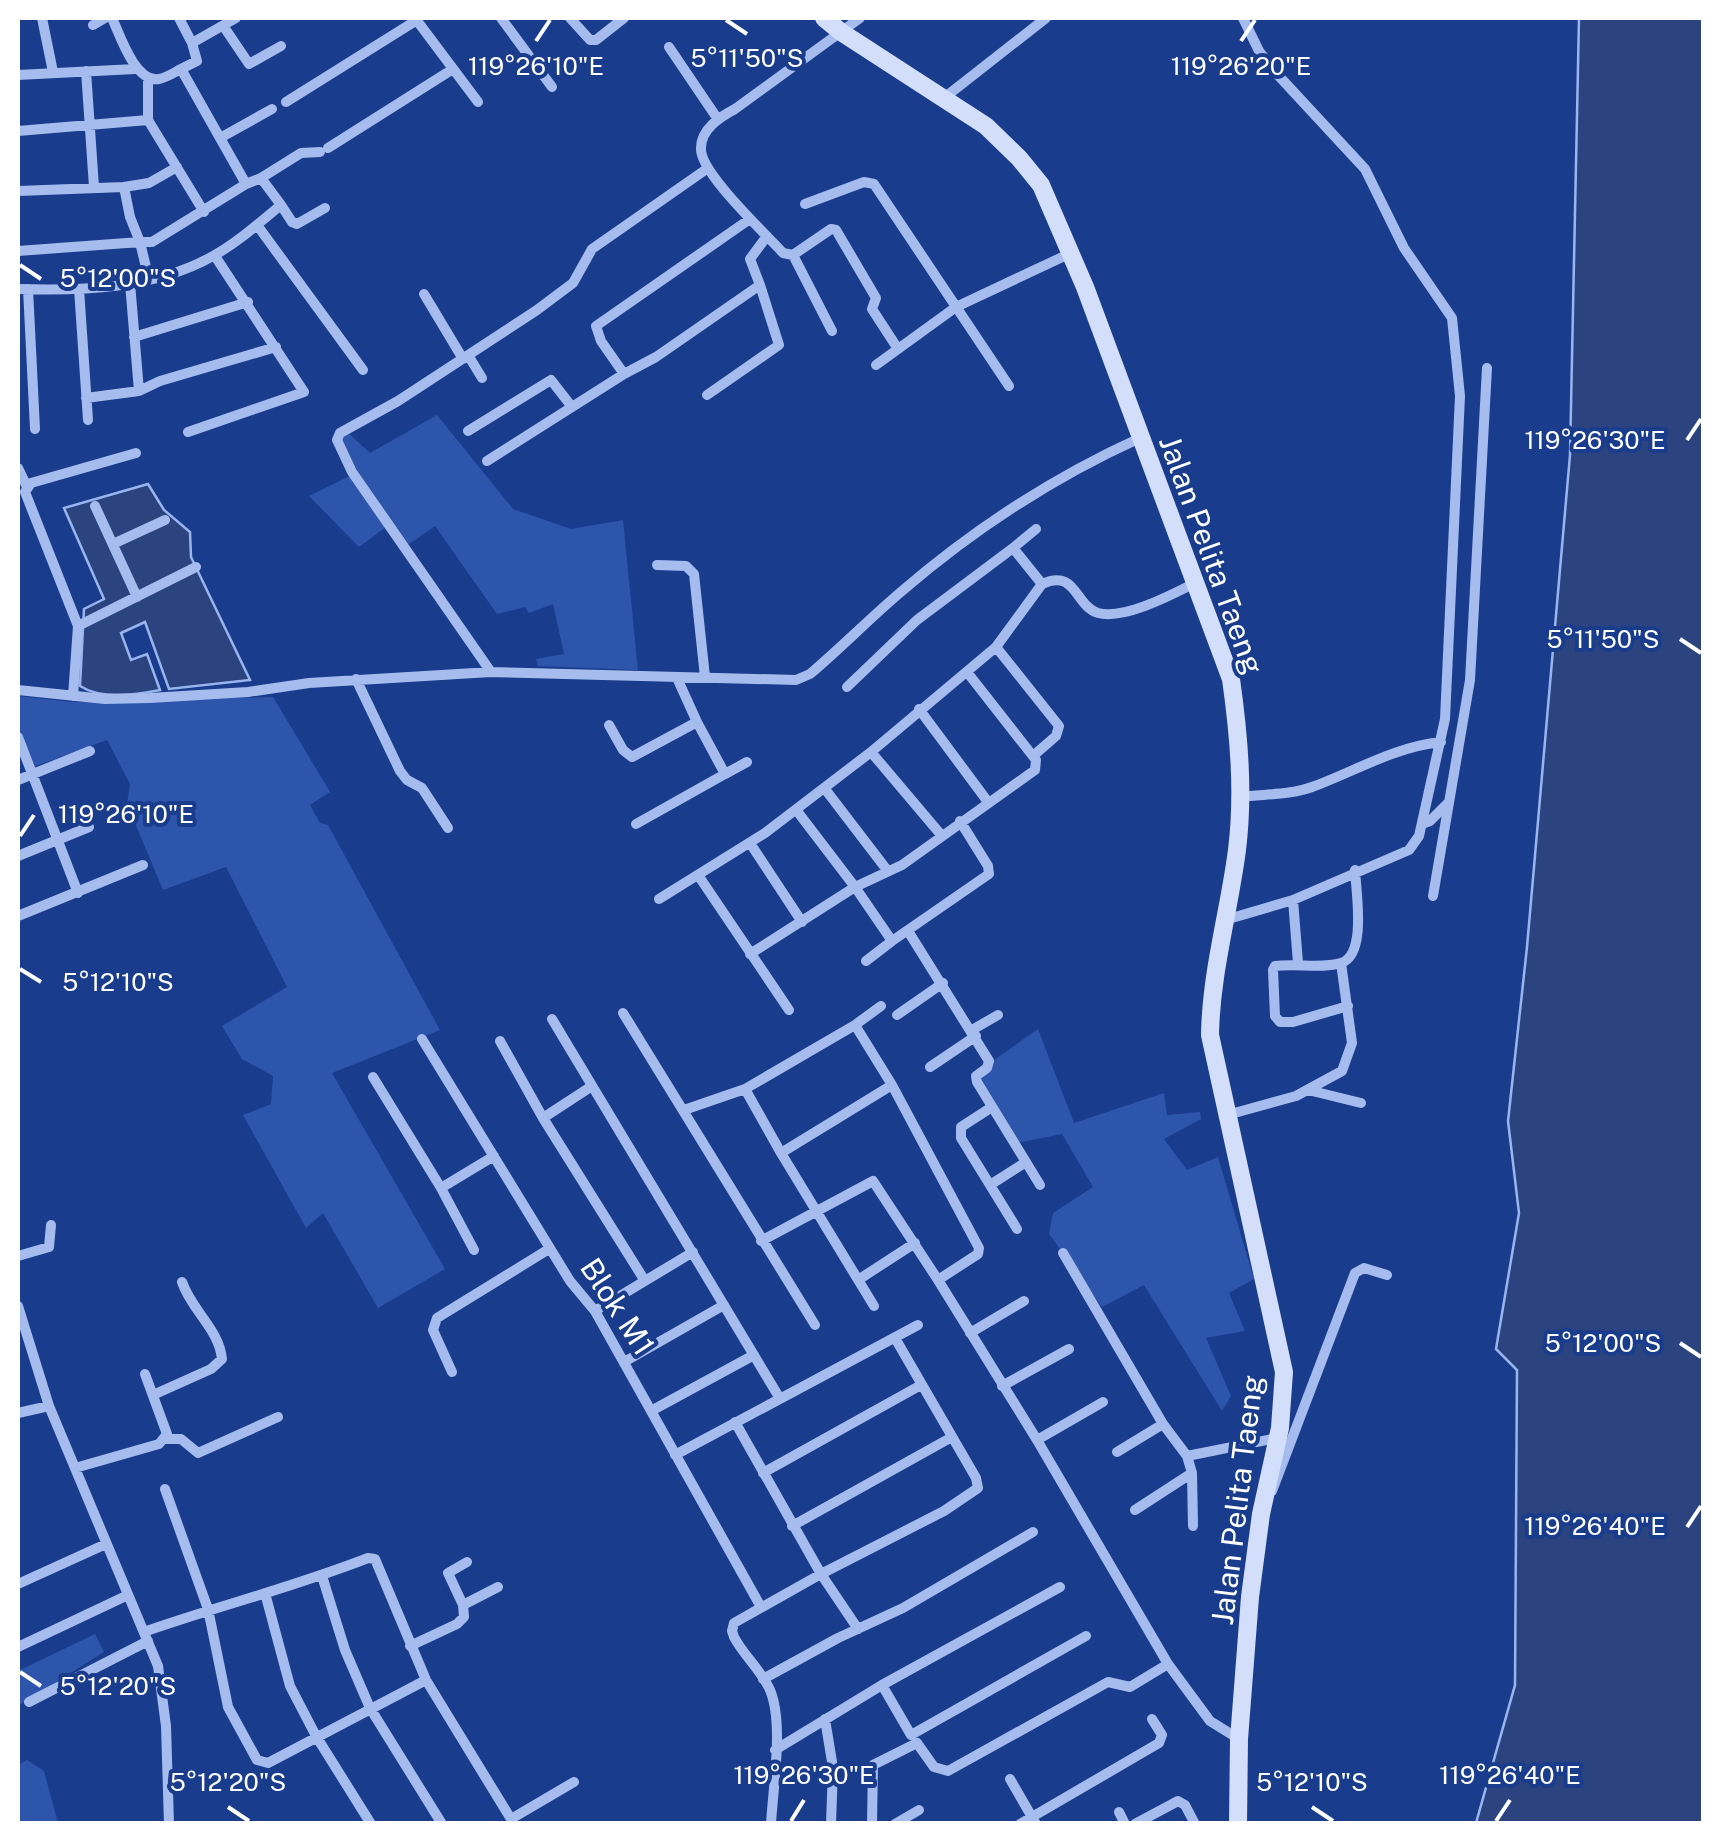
<svg xmlns="http://www.w3.org/2000/svg" width="1721" height="1841" font-family="'Public Sans',sans-serif">
  <style>
    .green { fill: #2d55ab }
    .water { fill: #2b4480; stroke: #99b5f0; stroke-width: 2.5 }
    .lines { fill: none; stroke-linecap: round; stroke-linejoin: round }
    .street { stroke: #a6bcee; stroke-width: 10 }
    .secondary { stroke: #d3defa; stroke-width: 18 }
    .ticks { fill: none; stroke: #fff; stroke-width: 4 }
    .labels { text-anchor: middle; stroke-width: 8; stroke-linejoin: round; paint-order: stroke }
    .street-label { font-size: 30px; fill: #fff; stroke: #1a3c8d }
    .ticks-label { font-size: 25px; text-anchor: middle; fill: #fff; stroke: #1a3c8d; stroke-width: 8; stroke-linejoin: round; paint-order: stroke }
  </style>
  <rect width="100%" height="100%" fill="#1a3c8d"/>
  <path class="green" d="M437 415 513 509 571 529 623 520 638 670 538 666 536 659 564 654 553 604 529 613 525 607 497 614 435 526 409 544 386 527 359 547 309 496 354 474 338 442 346 431 370 453Z
    M18 696 73 702 273 697 330 792 310 805 320 823 328 825 440 1030 332 1073 445 1269 378 1308 323 1213 306 1228 243 1115 271 1104 273 1076 242 1059 222 1026 287 987 226 867 163 890 127 804 130 784 107 740 33 767 18 725Z
    M1038 1029 1074 1123 1164 1093 1167 1115 1200 1112 1201 1119 1164 1139 1187 1170 1218 1157 1254 1279 1229 1293 1245 1331 1206 1338 1231 1396 1222 1411 1144 1285 1102 1307 1049 1234 1053 1213 1093 1187 1062 1134 1017 1143 973 1075Z
    M95 1634 104 1652 18 1706V1671Z
    M27 1760 44 1771 58 1823H18V1765Z"/>
  <path class="water" d="M1579 18H1703V1823H1476L1515 1685 1517 1370 1496 1349 1519 1213 1508 1121 1527 947 1570 455Z
    M148 484 164 510 190 532 191 557 250 680 169 689 145 622 121 633 131 660 147 654 160 690C136 695 101 700 80 686L84 609 104 599 64 508Z"/>
  <g class="lines">
    <path class="street" d="M42 18 53 72
      M112 18C120 35 135 83 159 79 166 78 175 72 181 69
      M179 18 192 43
      M415 18 478 102
      M501 18 552 87
      M570 18 590 40H596L624 18
      M860 18 735 109C720 117 701 129 701 148 699 172 766 234 783 253L793 255 831 229 836 230 876 298 872 309 898 349
      M93 25 105 18
      M224 27 249 64 281 46
      M669 47 717 118
      M86 71 94 187
      M18 75 135 69
      M148 78V120
      M944 98 1046 18
      M286 102 417 20
      M18 131 148 120 204 212
      M220 138 272 109
      M328 148 453 69
      M261 178 301 153 320 152
      M124 187 149 183 177 167
      M18 191 124 187 130 217 140 242H152L246 184
      M805 204 864 182 874 184 1009 386
      M281 205 292 222 297 224 325 208
      M257 225 363 370
      M18 251 140 242 149 280
      M793 255 832 331
      M130 283 139 391 160 381 276 347
      M760 285 750 259 767 236
      M18 289C82 291 155 289 213 256 237 243 259 223 281 205L261 178 246 184 181 69 197 61 192 43 236 18
      M28 289 35 429
      M79 289 88 420
      M424 294 463 359
      M134 337 248 302
      M468 355 482 378
      M876 365 956 307 1071 253
      M707 395 779 345 760 285 656 357 624 374 601 341 596 326 750 219
      M86 398 139 391
      M468 431 551 380 572 407
      M188 432 304 392 215 256
      M487 461 624 374
      M18 468 27 487
      M95 506 137 597
      M113 544 165 520
      M1013 548 1036 529
      M657 565 686 566 694 574 705 677
      M78 626 196 567
      M996 647 1059 726 1056 736 1033 756
      M491 672 352 472 337 440 340 433 398 401 537 310 573 283 592 249 708 168
      M356 679 400 771 407 780 422 788 448 828
      M847 687 917 620 1013 548 1042 584
      M18 690 105 699 150 698 248 692 309 683 491 672 796 680 810 674C842 647 870 618 902 591 973 530 1054 477 1140 438
      M73 696 78 626 25 492 31 483 136 453
      M919 709 988 802
      M609 725 623 750 632 757 697 722 677 678
      M18 737 78 893
      M871 752 942 836
      M725 774 747 762
      M18 780 90 751
      M825 789 887 870
      M1241 797C1263 794 1291 795 1312 787 1356 771 1394 747 1441 742
      M797 811 855 887 902 865 1035 770 1036 760 967 672
      M636 824 725 774 697 722
      M1422 824 1430 821 1448 803
      M750 843 802 922
      M18 856 89 827
      M698 875 789 1010
      M1433 896 1470 680 1487 368
      M659 899 765 833 871 752 996 647 1042 584C1076 568 1075 606 1098 613 1124 620 1171 595 1195 583
      M1293 900 1298 963
      M18 916 143 865
      M1225 920 1293 900 1409 850 1419 836 1445 719 1460 396 1452 318 1404 248 1365 169 1277 74 1259 51 1243 18
      M908 931 989 1061 987 1068 976 1076 977 1082 1040 1185
      M892 941 989 874 988 866 960 821
      M750 954 855 887 892 941 866 961
      M1348 1006 1293 1022H1280L1275 1016 1273 970 1275 966C1296 963 1322 969 1341 963 1367 955 1356 892 1355 870
      M623 1013 815 1325
      M897 1015 943 983
      M552 1019 779 1397
      M855 1025 881 1006
      M972 1030 998 1015
      M422 1039 570 1281 595 1311 761 1607
      M500 1041 543 1118 592 1086
      M930 1067 976 1036
      M373 1077 441 1188 494 1156
      M745 1089 781 1153 892 1085 979 1248 978 1254 938 1280 1037 1440 1168 1664 1210 1721 1239 1739
      M1308 1090 1361 1103
      M992 1107 961 1127V1138L1017 1229
      M684 1110 745 1089 855 1025 892 1085
      M1227 1115 1296 1096 1342 1071 1352 1043 1341 963
      M543 1118 645 1281
      M781 1153 874 1306
      M990 1185 1026 1162
      M441 1188 474 1250
      M761 1241 873 1181 938 1280
      M1063 1253 1163 1424 1187 1456 1277 1438
      M18 1256 49 1247 51 1225
      M858 1280 915 1243
      M18 1306 49 1406 158 1666 166 1726 169 1824
      M595 1311 693 1252
      M970 1333 1024 1301
      M624 1362 724 1305
      M452 1372 433 1330 437 1318 549 1249
      M1002 1386 1069 1349
      M153 1395 211 1369 222 1359C219 1329 192 1311 182 1282
      M651 1411 754 1355
      M18 1413 49 1406
      M735 1422 821 1574 858 1629
      M165 1439H181L198 1453 278 1417
      M1037 1440 1103 1402
      M1117 1452 1163 1424
      M675 1455 918 1325
      M1187 1456 1192 1473 1193 1526
      M75 1468 159 1444 167 1434 145 1374
      M763 1473 921 1385
      M165 1489 208 1609 228 1707 257 1760 268 1763 426 1680
      M1272 1491 1355 1273 1364 1268 1387 1275
      M1135 1510 1192 1473
      M792 1526 952 1437
      M322 1576 345 1650 370 1708 442 1824
      M18 1584 106 1544
      M265 1593 290 1686 316 1736 371 1824
      M463 1605 448 1573 467 1562
      M144 1632C218 1606 294 1587 368 1558L375 1559 426 1680 514 1824
      M410 1646 457 1624 464 1617 463 1605 498 1587
      M18 1647 128 1595
      M763 1679 838 1638 903 1608 1033 1532
      M882 1685 911 1735 1086 1636
      M29 1702 148 1641
      M825 1719 833 1768 831 1824
      M775 1750 882 1685 1060 1587
      M1010 1779 1036 1824
      M1119 1812 1125 1824
      M511 1819 574 1782
      M771 1824C773 1787 784 1723 770 1690 761 1670 744 1656 734 1637L732 1631 734 1623 821 1574 944 1511 978 1488 976 1478 895 1338
      M872 1824 873 1765 917 1743 934 1767 948 1771 1108 1682 1130 1687 1168 1664
      M895 1824 919 1810
      M1020 1824 1159 1743 1162 1735 1152 1719
      M1135 1824 1178 1801 1185 1805 1195 1824"/>
    <path class="secondary" d="M824 18 841 32 986 126 1019 158 1041 185 1085 287 1231 679C1239 736 1244 793 1237 850 1229 912 1211 972 1210 1035L1284 1372 1280 1428 1261 1514 1250 1597 1239 1739 1238 1824"/>
  </g>
  <path class="ticks" d="M726 20 747 34M536 41 550 20M1241 41 1255 20M20 265 41 279M1687 440 1701 419M1680 639 1701 653M20 836 34 815M20 969 41 982M1680 1343 1701 1357M1687 1527 1701 1506M20 1672 41 1686M228 1807 249 1821M1312 1807 1333 1821M791 1821 804 1800M1496 1821 1510 1800"/>
  <g class="labels">
    <g class="street-label">
      <text transform="translate(1211 555) rotate(70)" y="10">Jalan Pelita Taeng</text>
      <text transform="translate(617 1307) rotate(57)" y="10">Blok M1</text>
      <text transform="translate(1238 1500) rotate(-83)" y="10">Jalan Pelita Taeng</text>
    </g>
  </g>
  <g class="ticks-label">
    <text x="747" y="67">5°11'50"S</text>
    <text x="536" y="75">119°26'10"E</text>
    <text x="1241" y="75">119°26'20"E</text>
    <text x="118" y="287">5°12'00"S</text>
    <text x="1595" y="449">119°26'30"E</text>
    <text x="1603" y="648">5°11'50"S</text>
    <text x="126" y="823">119°26'10"E</text>
    <text x="118" y="991">5°12'10"S</text>
    <text x="1603" y="1352">5°12'00"S</text>
    <text x="1595" y="1535">119°26'40"E</text>
    <text x="118" y="1695">5°12'20"S</text>
    <text x="804" y="1784">119°26'30"E</text>
    <text x="1510" y="1784">119°26'40"E</text>
    <text x="228" y="1791">5°12'20"S</text>
    <text x="1312" y="1791">5°12'10"S</text>
  </g>
  <rect width="1721" height="1841" fill="none" stroke="#ffffff" stroke-width="40"/>
</svg>
